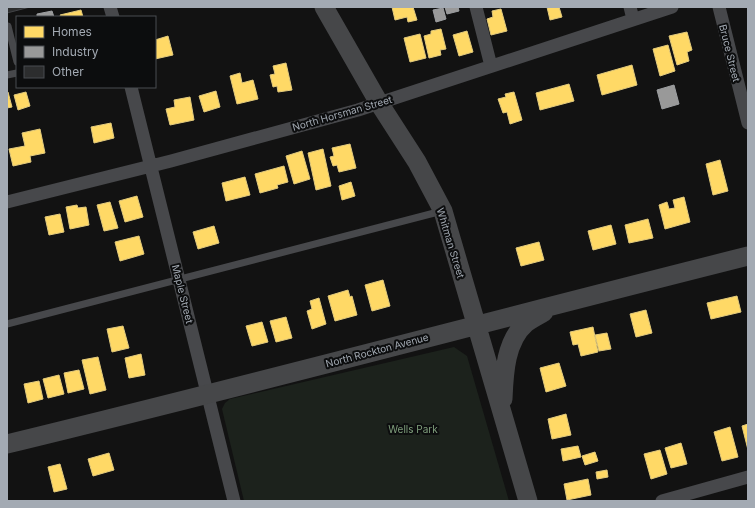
<svg xmlns="http://www.w3.org/2000/svg" width="755" height="508" font-family="Inter,sans-serif">
  <style>
    .green { fill: #1c221c }
    .homes { fill: #ffd966; stroke: #e3cb7d }
    .industry { fill: #999; stroke: #9c9ea1 }
    .building { fill: #2c2d2e; stroke: #414346 }
    .lines { fill: none; stroke-linecap: round; stroke-linejoin: round }
    .lane { stroke: #47484b; stroke-width: 7 }
    .street { stroke: #47484b; stroke-width: 13 }
    .secondary { stroke: #464749; stroke-width: 19 }
    .labels { text-anchor: middle; stroke-width: 4; stroke-linejoin: round; paint-order: stroke }
    .street-label { font-size: 10px; fill: #a3aab3; stroke: #0c0d0e }
    .park-label { font-size: 10px; fill: #7e9d7b; stroke: #0c0d0e }
  </style>
  <rect width="100%" height="100%" fill="#121212"/>
  <path class="green" d="M454 347 467 356 509 501H244L222 409 225 403 230 399Z"/>
  <path class="homes" d="M392 7H413L417 20 408 22 407 17 395 20Z
    M547 7H559L562 17 550 20Z
    M501 9 507 31 491 35 487 19 493 17 492 11Z
    M81 10 83 17H61L60 15Z
    M441 29 446 49 440 50 441 55 429 58 424 36 431 34V31Z
    M467 31 473 52 459 56 453 35Z
    M687 32 692 50 687 52 689 61 677 65 669 36Z
    M420 34 426 58 410 62 404 38Z
    M168 36 173 55 155 59V40Z
    M668 45 675 71 660 76 653 49Z
    M286 63 292 90 278 92 277 86 273 87 270 75 275 74 273 66Z
    M632 65 637 85 602 95 597 75Z
    M240 73 242 83 253 80 258 99 237 104 230 76Z
    M569 84 574 101 540 110 536 93Z
    M216 91 220 107 204 112 199 96Z
    M8 92 12 107 7 108V93Z
    M26 92 30 106 18 110 14 95Z
    M514 92 522 120 510 124 507 112 503 113 498 99 506 97 505 94Z
    M190 97 194 120 170 125 166 109 175 107 174 100Z
    M111 123 114 138 94 143 91 127Z
    M40 129 45 153 30 156 31 162 13 166 9 149 25 146 22 133Z
    M350 144 356 168 339 172 337 165 333 166 330 157 334 156 332 148Z
    M323 149 331 186 316 190 308 153Z
    M302 151 310 179 294 184 286 156Z
    M720 160 728 191 713 195 706 164Z
    M284 166 288 182 277 185 278 188 260 193 255 174Z
    M245 177 250 195 226 201 222 183Z
    M351 182 355 196 342 200 339 186Z
    M137 196 143 217 125 222 119 201Z
    M684 197 690 222 665 229 659 205 667 202 669 209 675 208 673 200Z
    M110 202 118 228 104 231 97 205Z
    M77 205 78 208 86 207 89 225 70 229 66 207Z
    M60 214 64 232 49 235 45 217Z
    M648 219 653 238 629 243 625 225Z
    M611 225 616 244 593 250 588 231Z
    M214 226 219 243 198 249 193 232Z
    M139 236 144 254 120 261 115 242Z
    M539 242 544 260 521 266 516 248Z
    M383 280 390 306 372 311 365 285Z
    M348 290 350 297 352 296 357 315 335 321 328 296Z
    M737 296 741 312 711 319 707 303Z
    M319 298 326 324 312 329 307 311 312 309 310 301Z
    M646 310 652 333 636 337 630 314Z
    M286 317 292 338 276 342 270 321Z
    M262 322 268 342 252 346 246 326Z
    M123 326 129 348 112 352 107 329Z
    M593 327 598 352 581 356 578 344 573 345 570 332Z
    M607 333 611 349 599 351 595 335Z
    M141 354 145 375 129 378 125 358Z
    M98 357 106 390 90 394 82 360Z
    M559 363 566 386 546 392 540 368Z
    M79 370 84 389 68 393 64 373Z
    M59 375 64 394 48 398 43 379Z
    M39 381 43 399 28 403 24 384Z
    M566 414 571 435 552 439 548 419Z
    M748 424V450L742 426Z
    M730 427 738 457 722 461 714 432Z
    M681 443 687 464 671 468 665 448Z
    M578 446 581 457 563 461 561 449Z
    M660 450 667 474 651 479 644 454Z
    M595 452 598 461 585 465 582 456Z
    M109 453 114 470 93 476 88 459Z
    M60 464 67 489 54 492 48 467Z
    M607 470 608 477 597 479 596 472Z
    M588 479 591 495 567 500 564 484Z"/>
  <path class="industry" d="M445 7H458L459 11 447 14Z
    M443 8 446 19 436 22 433 10Z
    M52 11 54 17H37V14Z
    M674 85 679 104 662 109 657 90Z"/>
  <path class="building" d="M7 7H30L7 13Z"/>
  <g class="lines">
    <path class="lane" d="M8 26 17 62
      M7 75 17 73
      M7 324 442 211"/>
    <path class="street" d="M110 7 113 17
      M476 7 491 66
      M630 7 633 19
      M719 7 748 123
      M131 87 234 501
      M7 202 171 161 358 110 672 7
      M662 501 748 477"/>
    <path class="secondary" d="M324 7 379 103 417 162 443 211 528 501
      M503 399C504 375 505 341 526 323 531 319 538 316 544 312
      M7 444C255 384 501 318 748 256"/>
  </g>
  <g class="labels">
    <g class="street-label">
      <text transform="translate(730 53) rotate(76)" y="4">Bruce Street</text>
      <text transform="translate(342 113) rotate(-16)" y="4">North Horsman Street</text>
      <text transform="translate(451 243) rotate(73)" y="4">Whitman Street</text>
      <text transform="translate(183 294) rotate(76)" y="4">Maple Street</text>
      <text transform="translate(377 350) rotate(-15)" y="4">North Rockton Avenue</text>
    </g>
    <g class="park-label">
      <text x="413" y="433">Wells Park</text>
    </g>
  </g>
  <rect width="755" height="508" fill="none" stroke="#a3aab3" stroke-width="16"/>
  <rect x="16" y="16" width="140" height="72" fill="#0c0d0e" stroke="#484c50"/>
  <rect x="24" y="26" width="20" height="12" fill="#ffd966" stroke="#484c50"/>
  <text x="52" y="36" font-size="12" fill="#a3aab3">Homes</text>
  <rect x="24" y="46" width="20" height="12" fill="#999999" stroke="#484c50"/>
  <text x="52" y="56" font-size="12" fill="#a3aab3">Industry</text>
  <rect x="24" y="66" width="20" height="12" fill="#2c2d2e" stroke="#484c50"/>
  <text x="52" y="76" font-size="12" fill="#a3aab3">Other</text>
</svg>
